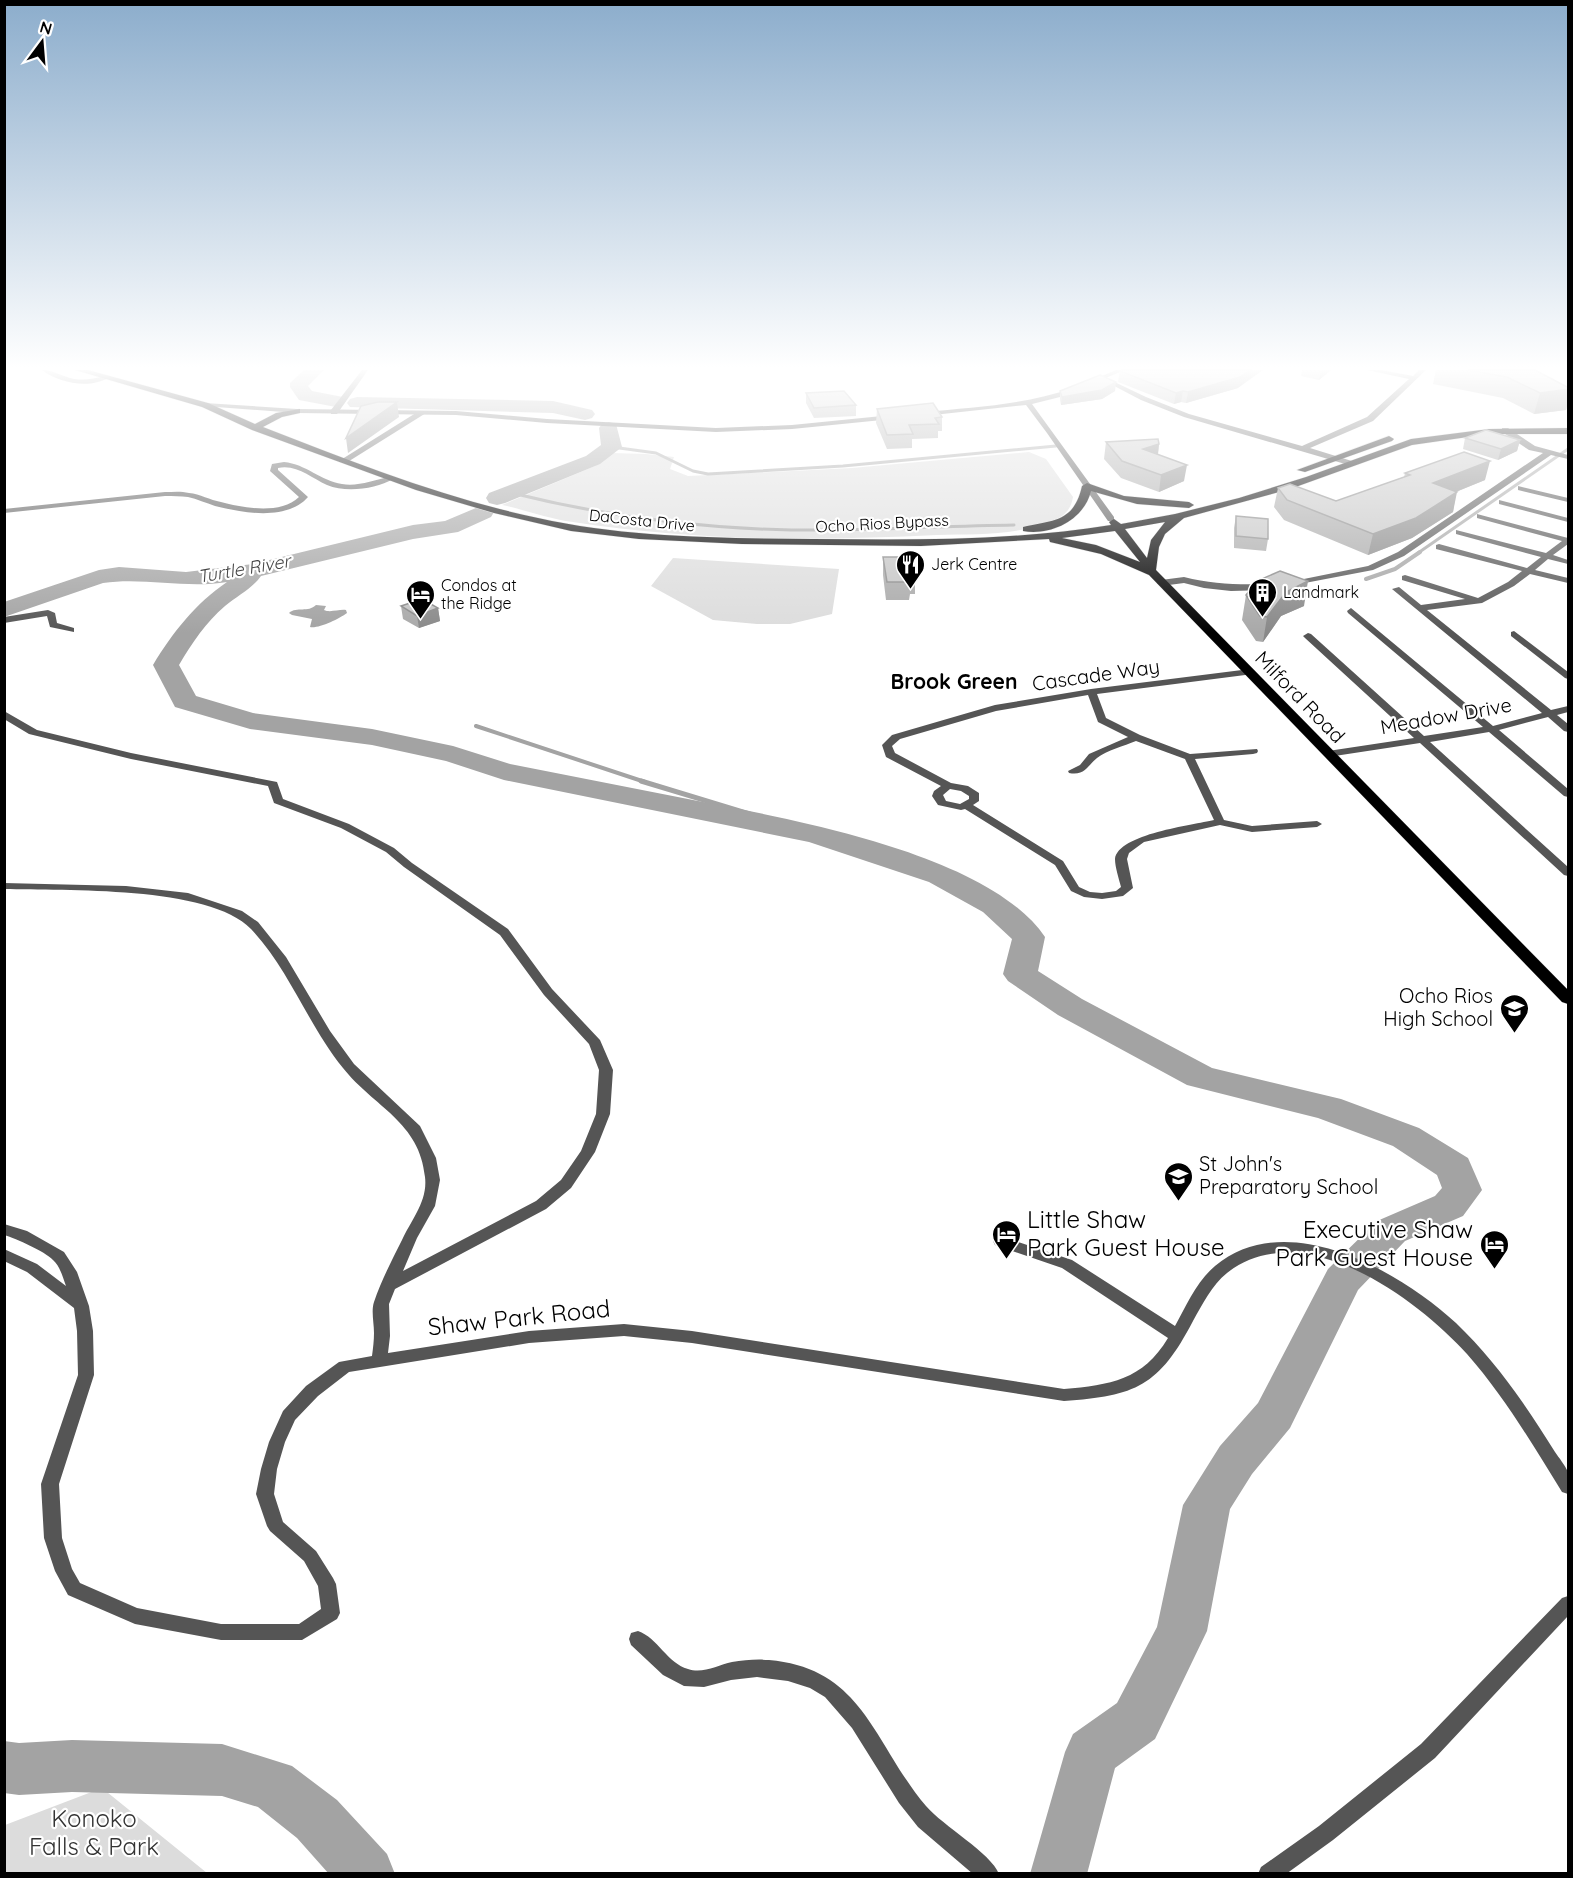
<svg xmlns="http://www.w3.org/2000/svg" width="1573" height="1878" font-family="Quicksand,sans-serif">
  <style>
    .green { fill: #dcdcdc }
    .water { fill: #a3a3a3 }
    .lines { fill: none; stroke-linecap: round; stroke-linejoin: round }
    .stream-far2 { stroke: #a3a3a3; stroke-width: 3 }
    .stream-far1 { stroke: #a3a3a3; stroke-width: 4 }
    .stream { stroke: #a3a3a3; stroke-width: 5 }
    .river { fill: #a3a3a3; fill-rule: evenodd }
    .primary-casing { stroke: #dbdbdb; stroke-width: 1 }
    .minor { fill: #555; fill-rule: evenodd }
    .tertiary { fill: #555; fill-rule: evenodd }
    .primary { fill: #000; fill-rule: evenodd }
    .wall { fill: #a9a9a9 }
    .shaded-wall { fill: #898989 }
    .building { fill: #c4c4c4; stroke: #898989; stroke-width: 1.5 }
    .labels { text-anchor: middle; stroke-width: 4.5; stroke-linejoin: round; paint-order: stroke }
    .far-street-label { font-size: 16px; fill: #000; stroke: #fff }
    .far-poi-label { font-size: 16px; fill: #000; stroke: #fff; text-anchor: start }
    .far-water-label { font-size: 18px; font-style: italic; fill: #444; stroke: #fff }
    .street-label { font-size: 20px; fill: #000; stroke: #fff }
    .poi-label { font-size: 20px; fill: #000; stroke: #fff; text-anchor: end }
    .neighbourhood-label { font-size: 21px; font-weight: bold; fill: #000; stroke: #fff }
    .near-poi-label { font-size: 24px; fill: #000; stroke: #fff; text-anchor: start }
    .near-street-label { font-size: 24px; fill: #000; stroke: #fff }
    .near-park-label { font-size: 24px; fill: #333; stroke: #fff }
  </style>
  <rect width="100%" height="100%" fill="#fff"/>
  <path class="green" d="M1029 452 1046 459 1073 497C1071 509 1065 516 1054 520 1019 536 975 534 937 535 816 541 693 541 573 522 549 519 526 510 502 505L595 466 612 453 646 454 674 457 670 469 688 476 852 468Z
    M673 558 839 569 832 614 790 624H757L713 620 651 586Z
    M102 1788 207 1873H5V1825Z"/>
  <path class="water" d="M316 605 326 606 324 610C330 613 339 609 346 610L347 613C339 619 318 629 310 627L312 619 292 615 289 613C297 606 308 613 316 605Z"/>
  <g class="lines">
    <path class="stream-far2" d="M612 447 656 453 693 471 708 474 843 466 1056 446
      M512 493C604 516 696 528 791 530 865 531 940 526 1014 525
      M1418 553 1568 449"/>
    <path class="stream-far1" d="M1366 579 1395 569 1420 552
      M476 726 645 782"/>
    <path class="stream" d="M641 781 816 834"/>
    <path class="river" d="M304 370H324L308 386 312 391 343 397 346 401 343 405 336 407 299 400 290 387V383Z
      M357 397 553 401 592 410 595 414 592 418 585 420 553 413 350 407 347 403 350 399Z
      M609 422 616 424 622 447 600 464 505 503 497 505 489 503 486 498 489 493 586 456 601 445 599 428 602 424Z
      M483 505 491 507 494 512 491 517 458 532 413 539 261 576C252 589 237 596 225 606 206 622 192 643 179 665L196 696 253 713 372 729 453 746 510 764C571 776 632 788 693 800 789 819 988 853 1045 937L1038 971 1082 999 1212 1068 1341 1099 1419 1128 1468 1158 1482 1190 1463 1216 1405 1241 1358 1290 1290 1428 1252 1474 1230 1509 1207 1631 1155 1739 1115 1768 1087 1874H1030L1065 1752 1073 1734 1117 1703 1157 1627 1183 1505 1220 1446 1258 1403 1328 1269 1377 1221 1435 1196 1442 1188 1437 1175 1393 1146 1318 1118 1187 1085 1058 1015 1008 981 1003 974 1012 939 983 912 929 882 809 842 504 780 446 761 372 745 250 729 175 707 153 665C173 632 195 604 227 582 186 589 144 577 103 583L4 617V602L99 570 119 567 186 572 253 564 413 525 445 521Z
      M72 1740 222 1744 292 1766 337 1800 387 1854 395 1874H329L297 1838 258 1807 222 1796 72 1792 19 1795 4 1793V1741L19 1743Z"/>
    <defs>
      <path id="primary" d="M75 370H88L208 403 255 424 276 413 300 409V413L282 417 263 427C353 462 443 498 538 518 628 538 721 538 813 539 913 540 1012 541 1111 525L1109 522 1114 519 1121 524 1175 514 1239 498 1306 477 1411 439 1489 429 1568 428V434H1489L1412 445 1290 489 1184 518 1165 534 1159 547 1156 570 1568 990V1004L1562 1002 1149 575 1101 554 1050 542 1049 539 921 546 742 544 639 539 571 531 494 513 416 490 252 430 202 407ZM1165 522 1151 540 1147 558 1125 529ZM1115 531 1140 562 1096 545 1062 538Z
        M1389 436 1394 439 1392 441 1305 472 1297 470Z
        M1087 483 1124 496 1189 502 1194 505 1189 508 1137 504 1091 491C1084 520 1051 536 1023 531V527C1054 520 1074 522 1082 486Z"/>
    </defs>
    <use href="#primary" class="primary-casing"/>
    <path class="minor" d="M42 370C52 370 60 375 70 378 82 381 93 379 105 376L108 378C89 389 59 383 42 370Z
      M362 370H368L337 414H331V410Z
      M1367 370H1381L1413 376 1419 370H1426L1373 421 1310 448 1355 462 1356 464 1352 466 1184 417 1141 400 1099 378 1104 377 1146 397 1189 414 1302 446 1367 417 1409 379Z
      M419 411 426 413 346 463 339 461Z
      M1502 428H1508L1535 446 1568 455V459L1551 455 1404 556 1373 570 1289 586V582L1368 566 1398 552 1543 453 1529 450 1502 432Z
      M284 462C306 464 321 481 342 484 357 487 374 480 389 477L393 479C376 489 346 493 327 485 311 478 297 464 278 468V470L308 497C287 521 243 513 215 506 206 503 197 499 188 497 181 496 173 496 165 496L4 513V509L165 492C173 492 181 491 189 493 200 494 210 500 221 502 244 508 280 515 299 497L270 471 272 464Z
      M1518 486 1568 498V502L1518 490Z
      M1499 500 1568 518V522L1499 504Z
      M1477 514 1568 538V544L1553 555 1568 560V564L1548 559 1535 570 1568 578V583L1530 574 1514 586 1482 603 1427 610 1551 710 1568 706V712L1557 715 1568 724V732L1564 731 1548 717 1499 730 1568 789V797L1564 796 1489 732 1430 742 1568 867V876L1564 875 1420 743 1328 757 1323 754 1328 751 1414 738 1305 638 1303 636 1308 633 1311 634 1424 736 1483 727 1348 613 1347 611 1351 608 1493 726 1542 713 1392 589 1399 587 1421 605 1465 599 1402 580V576L1405 575 1478 598 1508 582 1522 571 1436 549V545L1439 544 1527 568 1541 557 1456 534V530L1546 553 1562 541 1477 518Z
      M1184 577C1212 584 1238 585 1266 584L1270 587 1266 590 1231 591 1204 588 1184 583 1161 586 1157 583 1161 580Z
      M48 610 55 613 57 623 74 628V632L50 627 47 616 4 623V617Z
      M1514 631 1568 672V679L1565 678 1511 636V632Z
      M1250 669 1255 672 1253 674 1097 694 1106 718 1140 735 1190 754 1257 749 1258 751 1257 753 1253 754 1195 759 1224 820 1252 826 1317 821 1322 824 1317 827 1252 832 1220 825 1144 842 1129 853 1127 859 1133 888 1123 896 1102 899 1084 897 1071 891 1055 865 965 809 961 810 938 805 932 796 934 791 941 786 886 757 882 745 892 735 995 705 1091 689ZM1088 695 1098 722 1128 737 1089 754 1080 765 1068 771 1069 773C1085 776 1087 766 1097 758 1107 750 1124 746 1136 741L1185 759 1214 820C1193 825 1118 834 1115 859 1115 867 1119 879 1121 887L1116 891 1102 893 1090 892 1079 887 1063 861 973 805 979 801V793L968 786 951 783 895 753 892 746 900 739 996 711ZM950 789 961 791 969 796V799L960 804 946 801 943 795Z
      M4 711 37 730 131 753 277 782 283 799 349 824 394 848 412 863 508 929 552 989 600 1040 613 1070 610 1114 595 1152 571 1188 546 1209 395 1289 389 1304 390 1336 388 1353 529 1331 624 1324 692 1331 1064 1389C1110 1385 1143 1380 1168 1338L1062 1268 995 1245 993 1241 995 1237 1000 1236 1072 1260 1175 1326C1186 1306 1197 1281 1215 1266 1287 1206 1399 1271 1456 1323 1481 1347 1503 1374 1523 1403 1534 1419 1545 1436 1555 1452 1559 1458 1565 1465 1568 1472 1570 1478 1568 1487 1568 1494L1562 1492C1533 1445 1504 1396 1467 1354 1415 1297 1302 1214 1227 1273 1212 1285 1202 1305 1193 1321 1159 1386 1136 1396 1064 1401L692 1343 624 1336 529 1343 349 1372 318 1396 295 1420 285 1442 277 1469 274 1494 283 1522 316 1551 333 1578 336 1584 340 1613 337 1619 302 1640H221L135 1624 68 1595 55 1571 44 1538 41 1484 78 1375 77 1331 74 1308 27 1272 4 1261V1249L37 1264 66 1286C63 1278 60 1266 53 1260 44 1251 17 1239 4 1235V1224L27 1231 64 1252 77 1272 89 1306 93 1331 94 1375 59 1484 62 1538 72 1569 80 1583 137 1608 221 1624H299L321 1609 318 1586 304 1561 270 1531 267 1526 256 1494 261 1469 269 1442 283 1411 306 1386 339 1362 372 1356C373 1348 374 1341 374 1333 374 1323 371 1311 374 1302 381 1281 392 1260 402 1240 411 1220 428 1201 425 1177 420 1122 374 1107 343 1068 308 1025 289 969 251 929 209 885 64 891 4 889V883L126 886 188 893 242 911 258 922 286 957 330 1031 354 1064 420 1126 436 1158 440 1180 435 1206 417 1238 403 1271 536 1201 561 1180 581 1151 596 1114 599 1070 589 1044 544 995 500 935 404 867 386 852 341 828 274 803 268 786 131 759 29 734 4 719Z
      M638 1631C658 1638 667 1663 688 1669 703 1674 718 1665 732 1662 744 1660 757 1659 769 1660 864 1668 874 1745 926 1806 943 1826 991 1853 999 1874H973L918 1827 899 1803 852 1728 825 1697 810 1688 788 1681 757 1677 731 1680 704 1687 684 1686 663 1675 631 1645 629 1639 631 1633Z"/>
    <path class="tertiary" d="M1116 370H1125L1093 383 1088 382Z
      M1073 388 1078 389 1060 397 1032 404 1114 517V521H1108L1047 433 1026 405 924 416 920 414 924 412C974 407 1024 405 1073 388Z
      M205 403 297 409 456 411 547 419 716 428 792 425 892 415 896 417 892 419 792 429 716 432 547 423 456 415 297 413 203 406V404Z
      M1568 1596V1616L1435 1758 1333 1840 1286 1874H1258L1261 1867 1319 1826 1421 1744 1562 1598Z"/>
    <use href="#primary" class="primary"/>
  </g>
  <path class="wall" d="M1302 370H1331L1319 380 1301 376Z
    M1436 370H1535L1569 388V398L1566 410 1534 414 1503 398 1433 384Z
    M1120 371 1238 388 1186 403 1181 402 1174 404 1118 382Z
    M1060 391H1115L1102 399 1061 405 1060 400Z
    M806 393 856 405V416L814 418 806 403Z
    M877 409 942 417V431H938V438L912 439V448L887 449 876 423Z
    M1465 438 1520 440 1517 451 1498 460 1463 449Z
    M1106 442 1159 444 1158 455 1184 481 1159 492 1121 478 1104 459Z
    M1405 473 1485 480 1456 492 1453 512 1412 538 1368 555 1284 520 1274 507 1278 488 1336 501 1404 477Z
    M1236 516 1268 539 1266 551 1234 548V528Z
    M883 557 915 575V594H910L909 600H886L883 575Z
    M1246 595 1304 606 1281 616 1263 642 1256 641 1242 620Z
    M401 606 438 608 440 621 419 628 403 619Z"/>
  <path class="shaded-wall" d="M1250 370H1263L1238 388 1186 403 1188 392Z
    M1321 370H1331L1319 380Z
    M1116 382 1115 391 1102 399 1061 405 1062 397Z
    M1569 389V398L1566 410 1534 414 1540 393Z
    M1183 391 1181 402 1174 404 1176 393Z
    M397 402 399 417 348 453 346 438Z
    M1520 440 1517 451 1498 460 1501 449Z
    M1159 444 1157 461 1143 449Z
    M1490 461 1485 480 1428 503 1433 483Z
    M1187 465 1184 481 1159 492 1161 475Z
    M1457 492 1453 512 1412 538 1368 555 1373 534Z
    M1308 581 1304 606 1281 616 1263 642 1267 617 1286 592Z
    M438 608 440 621 419 628 417 616Z"/>
  <path class="building" d="M1122 370H1250L1240 377 1188 392 1183 391 1176 393 1120 371Z
    M1468 370H1535L1569 388V389L1540 393 1507 377Z
    M1100 375 1116 382 1102 390 1062 397 1060 391Z
    M844 391 856 405 814 408 806 393Z
    M378 402H397L346 438 361 406Z
    M933 403 942 417 935 418 939 424 909 425 913 434 887 435 877 409Z
    M1486 430 1520 440 1501 449 1465 438Z
    M1158 439 1159 444 1143 449 1187 465 1161 475 1122 461 1106 442Z
    M1464 452 1490 461 1433 483 1457 492 1416 518 1373 534 1287 500 1278 488 1290 484 1336 501 1410 475 1405 473Z
    M1236 516 1268 519V539L1236 536Z
    M883 557H914L915 575H910V582H887Z
    M1280 571 1308 581 1286 592 1267 617 1260 616 1246 595 1257 581Z
    M422 599 438 608 417 616 401 606Z"/>
  <linearGradient id="sky" x2="0" y2="1"><stop stop-color="#8cadcc"/><stop offset="0.58" stop-color="#fff"/><stop offset="1" stop-color="#fff" stop-opacity="0"/></linearGradient>
  <rect width="1573" height="633" fill="url(#sky)"/>
  <defs>
    <symbol id="restaurant-pin" viewBox="-11 -11 22 30"><path d="M0 17L-7.5 6A9.5 9.5 0 1 1 7.5 6Z" fill="#000" stroke="#fff"/><path d="M-5-6h1v4h1v-4h1v4h1v-4h1v5L-1.5 .5V6h-2V.5L-5-1ZM5-6V6H3V1.5H1.5Q1.5-4 5-6Z" fill="#fff"/></symbol>
    <symbol id="building-pin" viewBox="-11 -11 22 30"><path d="M0 17L-7.5 6A9.5 9.5 0 1 1 7.5 6Z" fill="#000" stroke="#fff"/><path d="M-4-6H4V6H1V3H-1V6H-4ZM-2.5-4.3h1.7v1.8h-1.7ZM.8-4.3h1.7v1.8H.8ZM-2.5-1h1.7V.8h-1.7ZM.8-1h1.7V.8H.8Z" fill="#fff"/></symbol>
    <symbol id="hotel-pin" viewBox="-11 -11 22 30"><path d="M0 17L-7.5 6A9.5 9.5 0 1 1 7.5 6Z" fill="#000" stroke="#fff"/><path d="M-6-4.5h1.5V1H6V5H4.5V3h-9V5H-6ZM-4 0a1.8 1.8 0 1 1 3.6 0ZM.5 0V-2.5h3Q6-2.5 6 0Z" fill="#fff"/></symbol>
    <symbol id="school-pin" viewBox="-11 -11 22 30"><path d="M0 17L-7.5 6A9.5 9.5 0 1 1 7.5 6Z" fill="#000" stroke="#fff"/><path d="M0-5L7-2L0 1L-7-2ZM-4 1L0 2.5L4 1V4Q0 6-4 4Z" fill="#fff"/></symbol>
  </defs>
  <g fill-rule="evenodd">
    <use href="#restaurant-pin" x="894" y="548" width="33" height="45"/>
    <use href="#building-pin" x="1246" y="576" width="33" height="45"/>
    <use href="#hotel-pin" x="404" y="578" width="33" height="45"/>
    <use href="#school-pin" x="1498" y="992" width="33" height="45"/>
    <use href="#school-pin" x="1162" y="1160" width="33" height="45"/>
    <use href="#hotel-pin" x="990" y="1218" width="33" height="45"/>
    <use href="#hotel-pin" x="1478" y="1228" width="33" height="45"/>
  </g>
  <g class="labels">
    <g class="far-street-label">
      <text transform="translate(642 520) rotate(6)" y="6">DaCosta Drive</text>
      <text transform="translate(882 523) rotate(-3)" y="6">Ocho Rios Bypass</text>
    </g>
    <g class="far-poi-label">
      <text x="931" y="570">Jerk Centre</text>
      <text x="441" y="591">Condos at<tspan x="441" dy="18">the Ridge</tspan></text>
      <text x="1283" y="598">Landmark</text>
    </g>
    <g class="far-water-label">
      <text transform="translate(244 569) rotate(-10)" y="6">Turtle River</text>
    </g>
    <g class="street-label">
      <text transform="translate(1096 675) rotate(-8)" y="7">Cascade Way</text>
      <text transform="translate(1300 697) rotate(46)" y="7">Milford Road</text>
      <text transform="translate(1446 716) rotate(-10)" y="7">Meadow Drive</text>
    </g>
    <g class="poi-label">
      <text x="1493" y="1003">Ocho Rios<tspan x="1493" dy="23">High School</tspan></text>
      <text x="1199" y="1171" text-anchor="start">St John's<tspan x="1199" dy="23">Preparatory School</tspan></text>
    </g>
    <g class="neighbourhood-label">
      <text x="954" y="689">Brook Green</text>
    </g>
    <g class="near-poi-label">
      <text x="1027" y="1228">Little Shaw<tspan x="1027" dy="28">Park Guest House</tspan></text>
      <text x="1473" y="1238" text-anchor="end">Executive Shaw<tspan x="1473" dy="28">Park Guest House</tspan></text>
    </g>
    <g class="near-street-label">
      <text transform="translate(519 1318) rotate(-6)" y="8">Shaw Park Road</text>
    </g>
    <g class="near-park-label">
      <text x="94" y="1827">Konoko<tspan x="94" dy="28">Falls &amp; Park</tspan></text>
    </g>
  </g>
  <rect width="1573" height="1878" fill="none" stroke="#000000" stroke-width="12"/>
  <g transform="translate(42 42) rotate(16)" stroke="#ffffff" stroke-width="4.5" paint-order="stroke">
  <path d="M0-4.5L10 22L0 15L-10 22Z" fill="#000000"/>
  <text y="-9" font-size="16" font-weight="bold" text-anchor="middle" fill="#000000">N</text>
  </g>
</svg>
